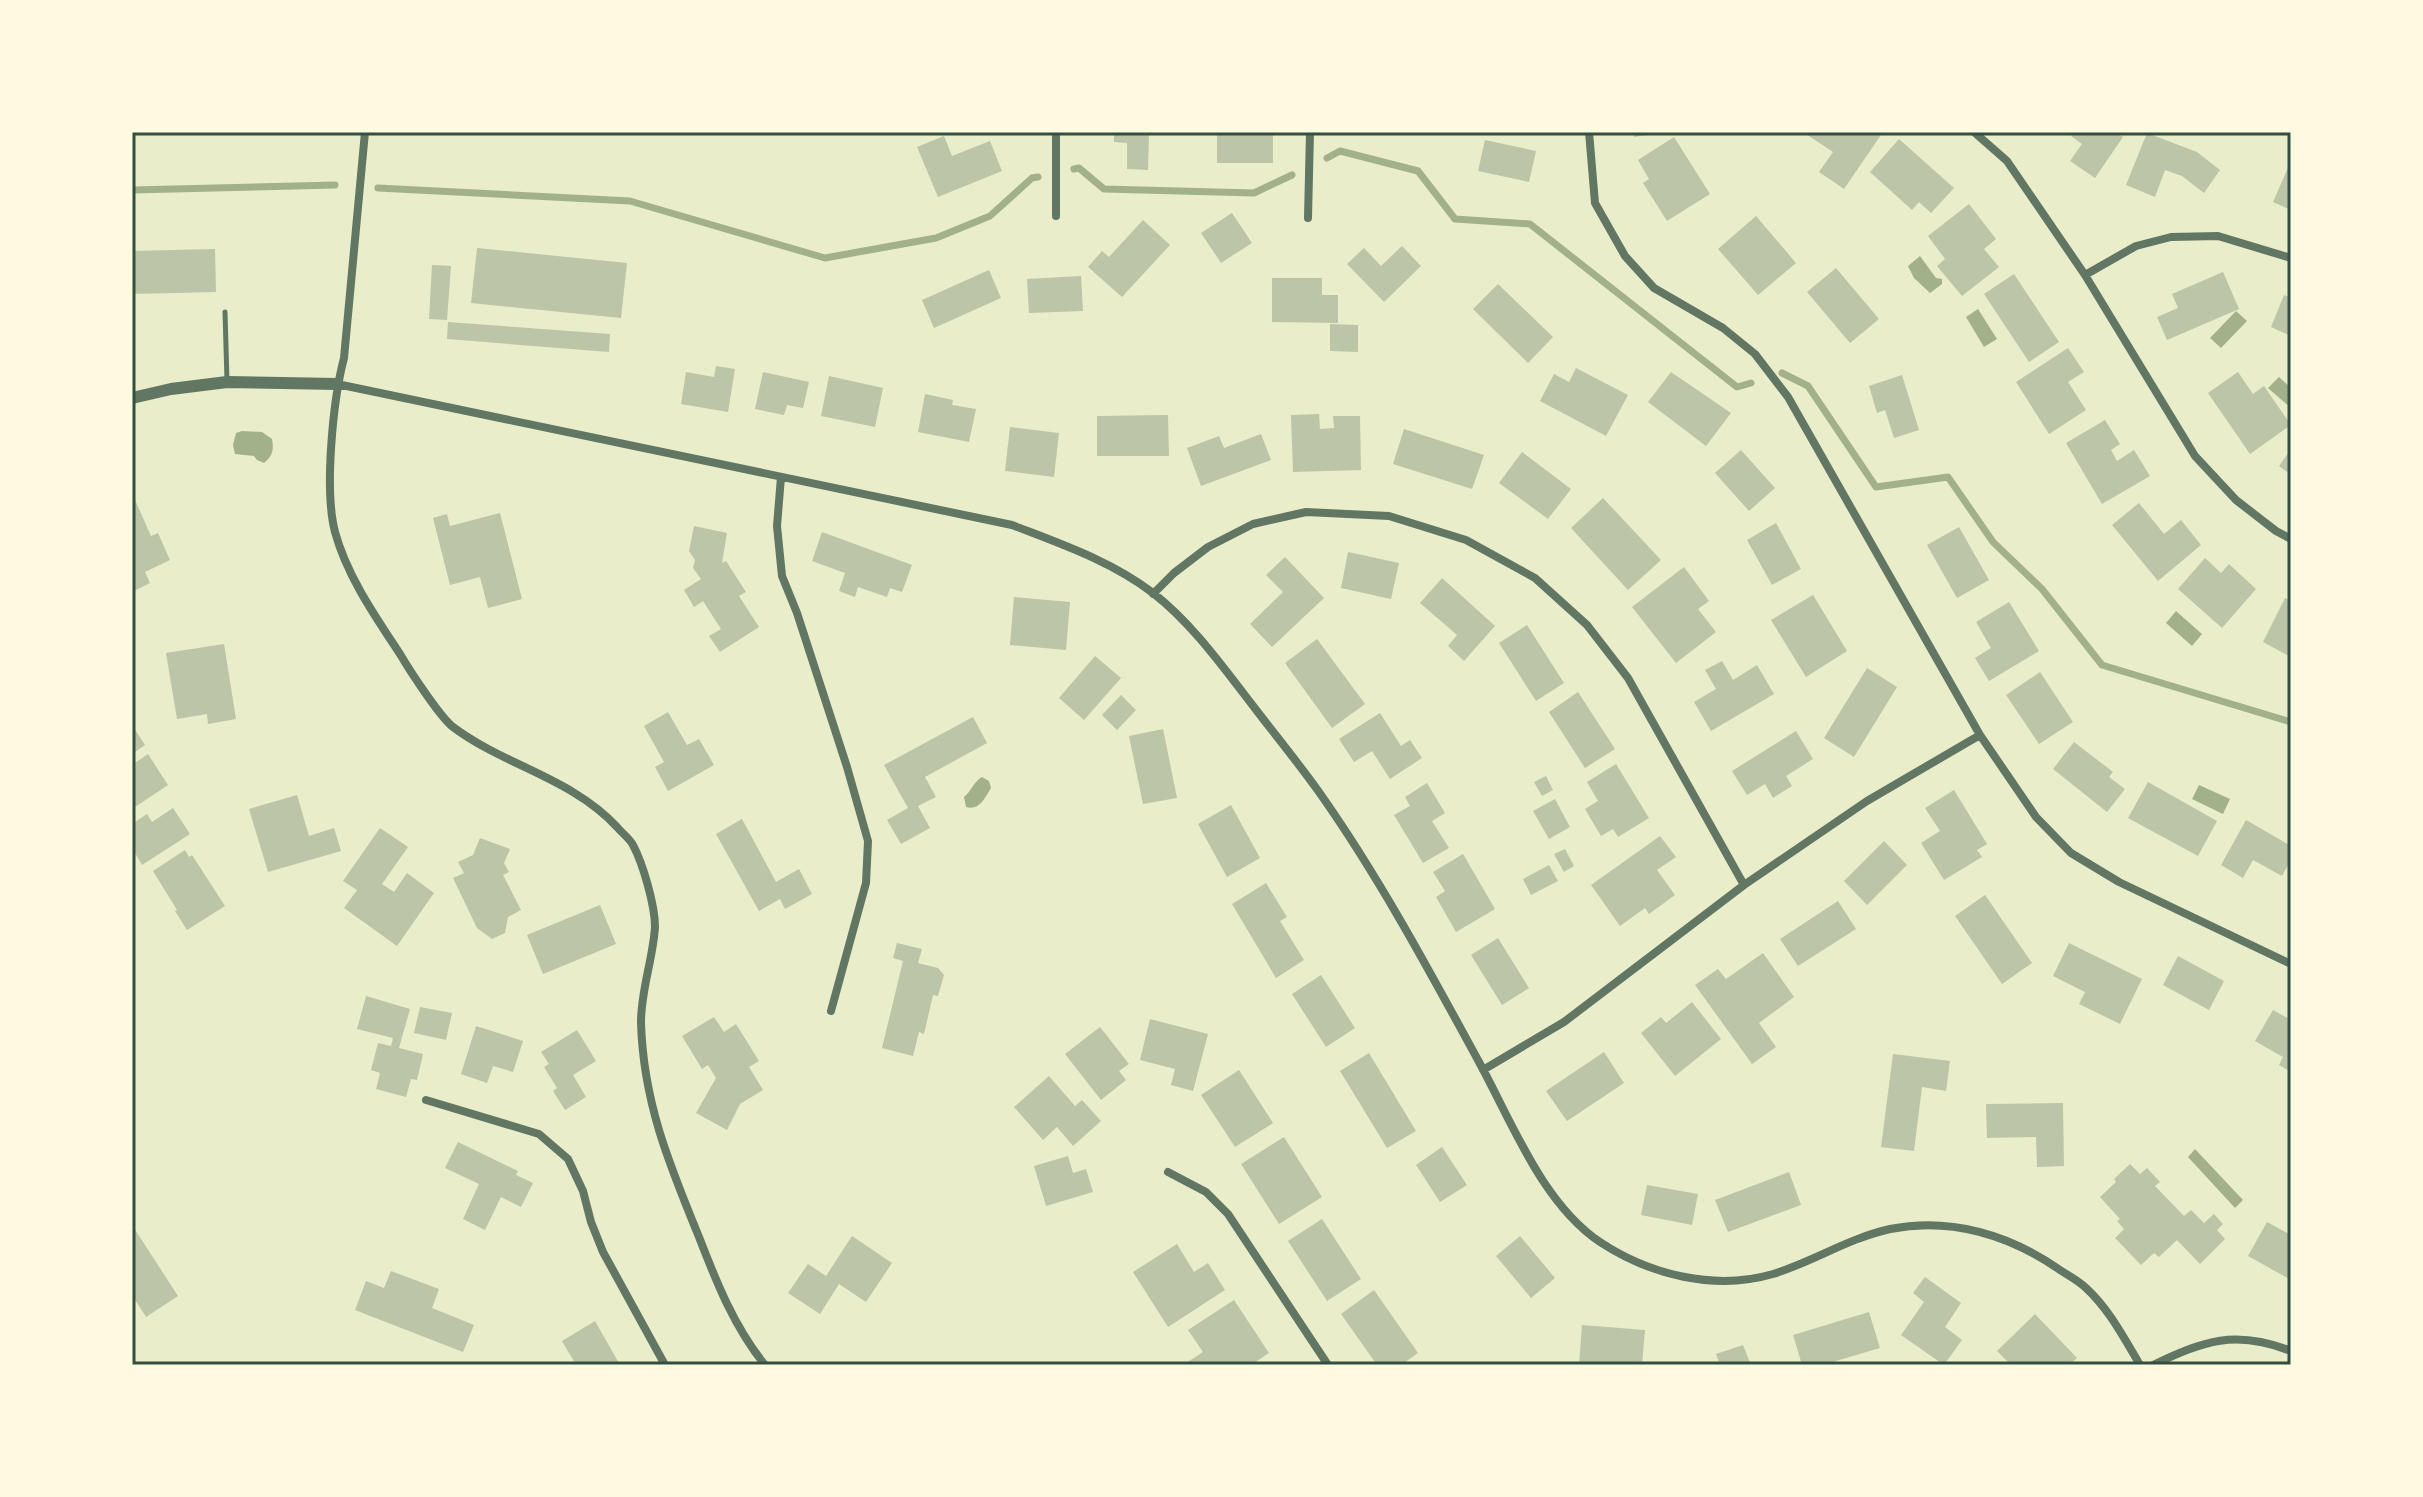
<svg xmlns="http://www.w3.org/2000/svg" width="2423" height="1497" font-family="'PT Sans Narrow',sans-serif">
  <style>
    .water { fill: #a3b18a }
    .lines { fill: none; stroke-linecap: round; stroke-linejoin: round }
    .stream { stroke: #a3b18a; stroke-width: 7 }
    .building { fill: #bcc5a7 }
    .service { stroke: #617663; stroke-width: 5 }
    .minor { stroke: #617663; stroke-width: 8 }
    .tertiary { stroke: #617663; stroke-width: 12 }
    .neatline { fill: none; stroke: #344e41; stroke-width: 3 }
  </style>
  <rect width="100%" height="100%" fill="#e9edc9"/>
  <path class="water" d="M1920 256 1936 278 1942 279V284L1930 293 1914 278 1908 266Z
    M1978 309 1997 339 1984 347 1966 317Z
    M2236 311 2247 321 2221 348 2210 338Z
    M2279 377 2291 388V408L2268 388Z
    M242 431 262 432 272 439C274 449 273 456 264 463L257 460 254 456 235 454 233 445 236 433Z
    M2176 611 2202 634 2192 646 2166 623Z
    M982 777 989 781 991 788C985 798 979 811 966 807L964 797C972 791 973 782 982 777Z
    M2199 785 2230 799 2223 814 2192 799Z
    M2195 1149 2243 1200 2235 1208 2188 1157Z"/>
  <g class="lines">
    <path class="stream" d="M1327 158 1340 151 1418 171 1455 219 1530 224 1737 387 1751 383
      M1074 169 1079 168 1104 189 1254 193 1292 175
      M378 188 630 201 825 258 936 238 990 216 1032 178 1038 177
      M132 190 335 185
      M1782 373 1808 386 1876 487 1948 477 1993 542 2042 589 2102 665 2291 722"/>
  </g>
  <path class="building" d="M1114 132H1149L1148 170 1127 169V143L1114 142Z
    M1217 132H1273V163H1217Z
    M1634 132H1655V134L1634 137Z
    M1803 132H1883L1844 189 1819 172 1833 152Z
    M2074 132H2115L2123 137 2095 178 2070 161 2082 144 2071 136Z
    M2147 133 2197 152 2220 170 2204 193 2182 176 2165 170 2155 197 2126 185Z
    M944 136 952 156 990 141 1002 171 938 197 917 147Z
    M1674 137 1710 194 1667 221 1643 183 1649 179 1638 160Z
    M1899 139 1954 188 1931 213 1919 202 1912 210 1870 172Z
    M1485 140 1536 151 1529 182 1478 171Z
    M2291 161V210L2273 202Z
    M1969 204 1996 239 1984 249 1999 267 1962 296 1937 266 1945 259 1928 236Z
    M1232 213 1252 243 1221 263 1201 233Z
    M1756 216 1796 263 1758 295 1718 249Z
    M1143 220 1170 245 1122 297 1088 267 1102 251 1109 257Z
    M1402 246 1421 266 1384 302 1347 264 1364 248 1381 266Z
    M477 248 627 263 621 318 471 303Z
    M215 249 216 292 132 294V251Z
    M432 265 451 266 447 320 429 319Z
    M1836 268 1879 319 1850 343 1807 292Z
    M989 270 1001 298 934 328 922 300Z
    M2223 272 2239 309 2167 340 2157 317 2178 308 2172 294Z
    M2014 274 2059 342 2029 362 1984 294Z
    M1081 276 1083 311 1029 313 1027 279Z
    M1272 278H1322V295H1338V323L1272 322Z
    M1498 284 1553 337 1528 363 1473 309Z
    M2284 295 2291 298V336L2271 327Z
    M448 322 610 334 609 352 447 339Z
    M1330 324 1358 325V352L1330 351Z
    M2068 348 2084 372 2068 382 2086 410 2049 434 2016 382Z
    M716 366 735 369 728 412 681 404 686 372 714 377Z
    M1576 368 1628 395 1606 436 1540 401 1554 374 1569 382Z
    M763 372 809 382 803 408 787 405 784 415 755 409Z
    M1671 372 1731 413 1706 446 1648 402Z
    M2238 372 2253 394 2264 386 2291 425 2250 454 2208 393Z
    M1902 375 1919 430 1894 438 1885 410 1877 413 1869 386Z
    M829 376 883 388 875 427 821 416Z
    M925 394 953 400 952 405 976 409 969 442 918 432Z
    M1319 414 1320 429 1334 428 1333 416H1360L1361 470 1293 472 1291 415Z
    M1168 415 1169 456H1097V416Z
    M2105 420 2120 444 2111 450 2117 461 2134 450 2150 476 2102 504 2066 443Z
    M1010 427 1059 433 1054 477 1005 471Z
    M1404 429 1484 455 1472 489 1393 464Z
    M1261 434 1271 460 1201 486 1187 448 1219 436 1224 448Z
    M2291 449V475L2279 466Z
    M1741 450 1775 488 1749 511 1715 473Z
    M1522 452 1571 489 1548 519 1499 483Z
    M132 493 151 536 158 533 170 560 145 572 150 583 132 592Z
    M1603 498 1661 560 1628 590 1571 528Z
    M2139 503 2164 534 2181 520 2201 545 2158 581 2112 525Z
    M500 513 522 599 488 608 480 577 450 585 433 518 447 514 450 526Z
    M1776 523 1801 569 1772 585 1747 540Z
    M694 526 727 533 722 563 726 561 746 592 739 596 759 627 720 652 709 636 721 629 703 601 694 607 684 590 701 579 693 568 695 560 689 551Z
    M1959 527 1989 580 1957 598 1927 545Z
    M822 532 912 565 902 592 890 588 887 597 858 587 855 597 839 591 845 573 812 561Z
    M1348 552 1399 563 1391 599 1341 588Z
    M1285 557 1324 598 1272 647 1250 624 1283 592 1266 575Z
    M2205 558 2221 573 2229 564 2256 589 2222 628 2178 589Z
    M1684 567 1709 601 1698 609 1716 632 1676 663 1632 607Z
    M1442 578 1495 626 1464 661 1448 646 1457 635 1420 603Z
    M1813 595 1847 651 1806 677 1771 620Z
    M1014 597 1070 602 1066 650 1010 645Z
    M2285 598 2291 601V657L2263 642Z
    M2009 602 2039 651 1989 681 1975 658 1991 648 1976 622Z
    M1527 625 1564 683 1536 701 1499 643Z
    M1317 639 1365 704 1332 728 1285 663Z
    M224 644 236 719 208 724 207 714 177 719 166 653Z
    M1095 656 1121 678 1084 720 1059 698Z
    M1722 661 1733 680 1757 665 1774 694 1711 731 1694 702 1716 689 1705 670Z
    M1867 668 1897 687 1854 757 1824 738Z
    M2040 672 2073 722 2039 744 2006 695Z
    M1578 692 1615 749 1585 768 1549 712Z
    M1121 695 1136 710 1117 730 1102 715Z
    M668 712 687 745 699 739 714 765 668 791 655 767 664 762 644 726Z
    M1380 713 1401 746 1410 740 1422 758 1390 779 1372 751 1354 762 1339 739Z
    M973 717 987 743 925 777 936 797 918 806 930 828 901 844 887 820 908 808 884 765Z
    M132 725 145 745 132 754Z
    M1163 729 1177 798 1143 804 1129 736Z
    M1796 731 1813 759 1786 776 1792 786 1773 798 1765 784 1747 795 1732 771Z
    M2074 742 2113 772 2109 777 2125 789 2107 812 2053 769Z
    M148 754 168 785 132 809V765Z
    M1616 764 1649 818 1618 837 1613 829 1601 836 1585 809 1598 801 1587 782Z
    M1546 776 1553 790 1542 796 1534 782Z
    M2148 782 2217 821 2198 856 2128 818Z
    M1427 783 1445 813 1432 821 1449 848 1423 863 1394 815 1410 806 1405 797Z
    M1954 790 1987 844 1977 850 1982 857 1944 880 1921 843 1940 831 1925 808Z
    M297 795 309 836 334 828 341 851 268 872 249 809Z
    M1555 799 1570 827 1549 839 1533 811Z
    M1231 805 1260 858 1227 877 1198 824Z
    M173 808 190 834 142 865 132 848V824L147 814 152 822Z
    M742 819 776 882 799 869 812 894 785 909 780 899 759 911 716 834Z
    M2246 820 2291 846V860L2282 876 2253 860 2243 878 2221 865Z
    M380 828 408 847 382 884 394 892 407 873 434 893 397 946 344 908 357 890 343 881Z
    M1660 836 1676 857 1657 870 1675 895 1649 914 1645 908 1620 926 1591 885Z
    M480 838 510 849 504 863 509 872 503 875 521 910 508 917 505 933 492 939 477 928 453 878 464 873 458 862 473 855Z
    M1884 841 1907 865 1867 905 1844 881Z
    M1565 849 1574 866 1564 872 1554 854Z
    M185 850 189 857 192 855 225 906 187 930 175 911 177 910 153 871Z
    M1463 854 1495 909 1456 932 1436 897 1445 891 1433 872Z
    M1549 865 1558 881 1531 895 1523 879Z
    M1266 883 1287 917 1280 921 1304 960 1276 978 1232 904Z
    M1985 895 2032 963 2002 984 1955 916Z
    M1838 901 1856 929 1798 966 1780 939Z
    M600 905 616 944 543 974 527 935Z
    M1498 938 1529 988 1502 1005 1471 955Z
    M897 943 922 949 918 963 938 968 944 975 938 996 933 995 924 1034 919 1032 913 1056 882 1048 903 961 893 958Z
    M2069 943 2142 979 2120 1024 2079 1004 2085 992 2053 976Z
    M1763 953 1794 997 1759 1023 1776 1047 1752 1064 1695 985 1718 969 1726 979Z
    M2178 956 2224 981 2209 1010 2163 985Z
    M1321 975 1355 1028 1326 1047 1292 994Z
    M366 996 410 1009 399 1048 423 1054 417 1080 411 1079 406 1097 376 1089 380 1073 371 1070 378 1043 391 1046 393 1038 357 1029Z
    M1692 1002 1721 1039 1675 1076 1641 1033 1661 1017 1666 1023Z
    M420 1007 452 1013 446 1040 414 1033Z
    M2273 1010 2291 1020V1072L2279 1065 2283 1057 2255 1041Z
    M714 1017 724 1032 736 1024 759 1061 749 1067 763 1090 740 1104 727 1130 696 1113 716 1078 708 1065 702 1069 682 1036Z
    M1150 1019 1208 1034 1193 1091 1171 1085 1175 1069 1140 1060Z
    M476 1026 523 1041 513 1072 493 1066 487 1083 461 1074Z
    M1100 1027 1129 1064 1119 1071 1126 1080 1101 1100 1065 1054Z
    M577 1030 596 1061 573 1075 586 1097 565 1110 553 1091 557 1088 544 1067 549 1064 541 1052Z
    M1604 1052 1624 1083 1567 1121 1546 1091Z
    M1369 1053 1416 1131 1387 1148 1340 1071Z
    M1893 1054 1950 1061 1946 1091 1922 1087 1914 1151 1881 1147Z
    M1239 1070 1273 1123 1235 1147 1201 1095Z
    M1049 1076 1075 1106 1082 1100 1101 1121 1073 1146 1057 1127 1043 1140 1014 1107Z
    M2063 1103 2064 1166 2037 1167 2036 1137 1987 1138 1986 1104Z
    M1284 1137 1322 1197 1279 1224 1241 1164Z
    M458 1142 518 1171 516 1175 533 1183 521 1207 501 1197 485 1230 463 1219 479 1184 445 1168Z
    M1442 1147 1467 1185 1440 1202 1416 1165Z
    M1068 1156 1073 1173 1086 1169 1093 1192 1046 1206 1034 1166Z
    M2130 1164 2140 1174 2147 1168 2160 1182 2155 1186 2184 1216 2191 1210 2204 1223 2214 1214 2223 1224 2217 1230 2225 1239 2200 1264 2177 1240 2159 1257 2154 1253 2141 1265 2115 1238 2124 1229 2117 1221 2120 1219 2100 1197 2116 1182 2114 1179Z
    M1789 1172 1801 1205 1728 1232 1715 1200Z
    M1647 1185 1698 1194 1692 1225 1641 1215Z
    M1322 1219 1361 1279 1327 1301 1288 1241Z
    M2267 1222 2291 1235V1280L2248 1256Z
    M132 1225 178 1296 146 1317 132 1295Z
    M852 1236 892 1263 866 1302 839 1284 820 1314 788 1293 808 1264 826 1276Z
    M1520 1236 1555 1278 1531 1298 1496 1256Z
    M1177 1244 1194 1272 1208 1263 1225 1290 1168 1327 1133 1272Z
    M391 1271 439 1289 432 1308 474 1325 463 1352 355 1310 366 1281 384 1288Z
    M1925 1277 1961 1303 1945 1327 1962 1340 1944 1365 1901 1335 1924 1302 1913 1293Z
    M1374 1290 1418 1353 1401 1365H1377L1341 1314Z
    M1234 1300 1269 1353 1251 1365H1188L1186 1363 1203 1352 1188 1330Z
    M1869 1312 1880 1348 1822 1365H1802L1793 1335Z
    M2035 1314 2077 1358 2069 1365H2011L1997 1351Z
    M595 1321 620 1365H576L562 1341Z
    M1582 1325 1645 1330 1642 1365H1579Z
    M1743 1345 1751 1365H1720L1716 1354Z"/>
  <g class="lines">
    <path class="service" d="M225 312 227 381"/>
    <path class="minor" d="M365 132 344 358C333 400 324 490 335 532 347 576 375 616 400 654 410 671 440 717 453 727 505 766 572 778 617 827 622 833 630 839 633 845 643 864 655 905 655 927 653 959 641 990 641 1022 643 1101 669 1164 699 1237 716 1281 734 1327 765 1365
      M1589 132 1595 203 1625 256 1654 288 1723 328 1755 354 1788 397 1980 735 2036 817 2071 853 2119 882 2291 964
      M1974 132 2007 161 2085 275 2195 456 2236 500 2276 531 2291 539
      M1056 216V132
      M1308 218 1310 132
      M2085 275 2136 246 2171 237 2218 236 2291 258
      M337 384 1012 525C1061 544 1111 561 1153 593 1194 625 1225 670 1257 711 1277 737 1299 764 1319 792 1379 877 1429 970 1479 1062 1512 1122 1542 1203 1600 1242 1650 1275 1715 1291 1773 1274 1812 1262 1849 1238 1890 1229 1951 1217 2010 1235 2060 1270 2069 1276 2079 1281 2086 1288 2109 1309 2124 1338 2140 1365
      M781 477 777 526 782 576 797 613 847 767 868 841 866 883 831 1011
      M1153 594 1174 573 1208 547 1253 524 1306 512 1389 516 1466 540 1535 578 1587 625 1628 678 1744 885
      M1483 1070 1564 1022 1744 885 1867 801 1980 735
      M426 1100 539 1134 568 1159 583 1191 591 1222 603 1252 665 1365
      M1168 1172 1206 1192 1228 1214 1328 1365
      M2153 1365C2204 1341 2235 1329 2291 1351"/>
    <path class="tertiary" d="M132 398 171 389 227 382 337 384"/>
  </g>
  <rect width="2423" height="1497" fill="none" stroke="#fefae0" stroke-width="268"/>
  <rect x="134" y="134" width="2155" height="1229" class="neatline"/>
</svg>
